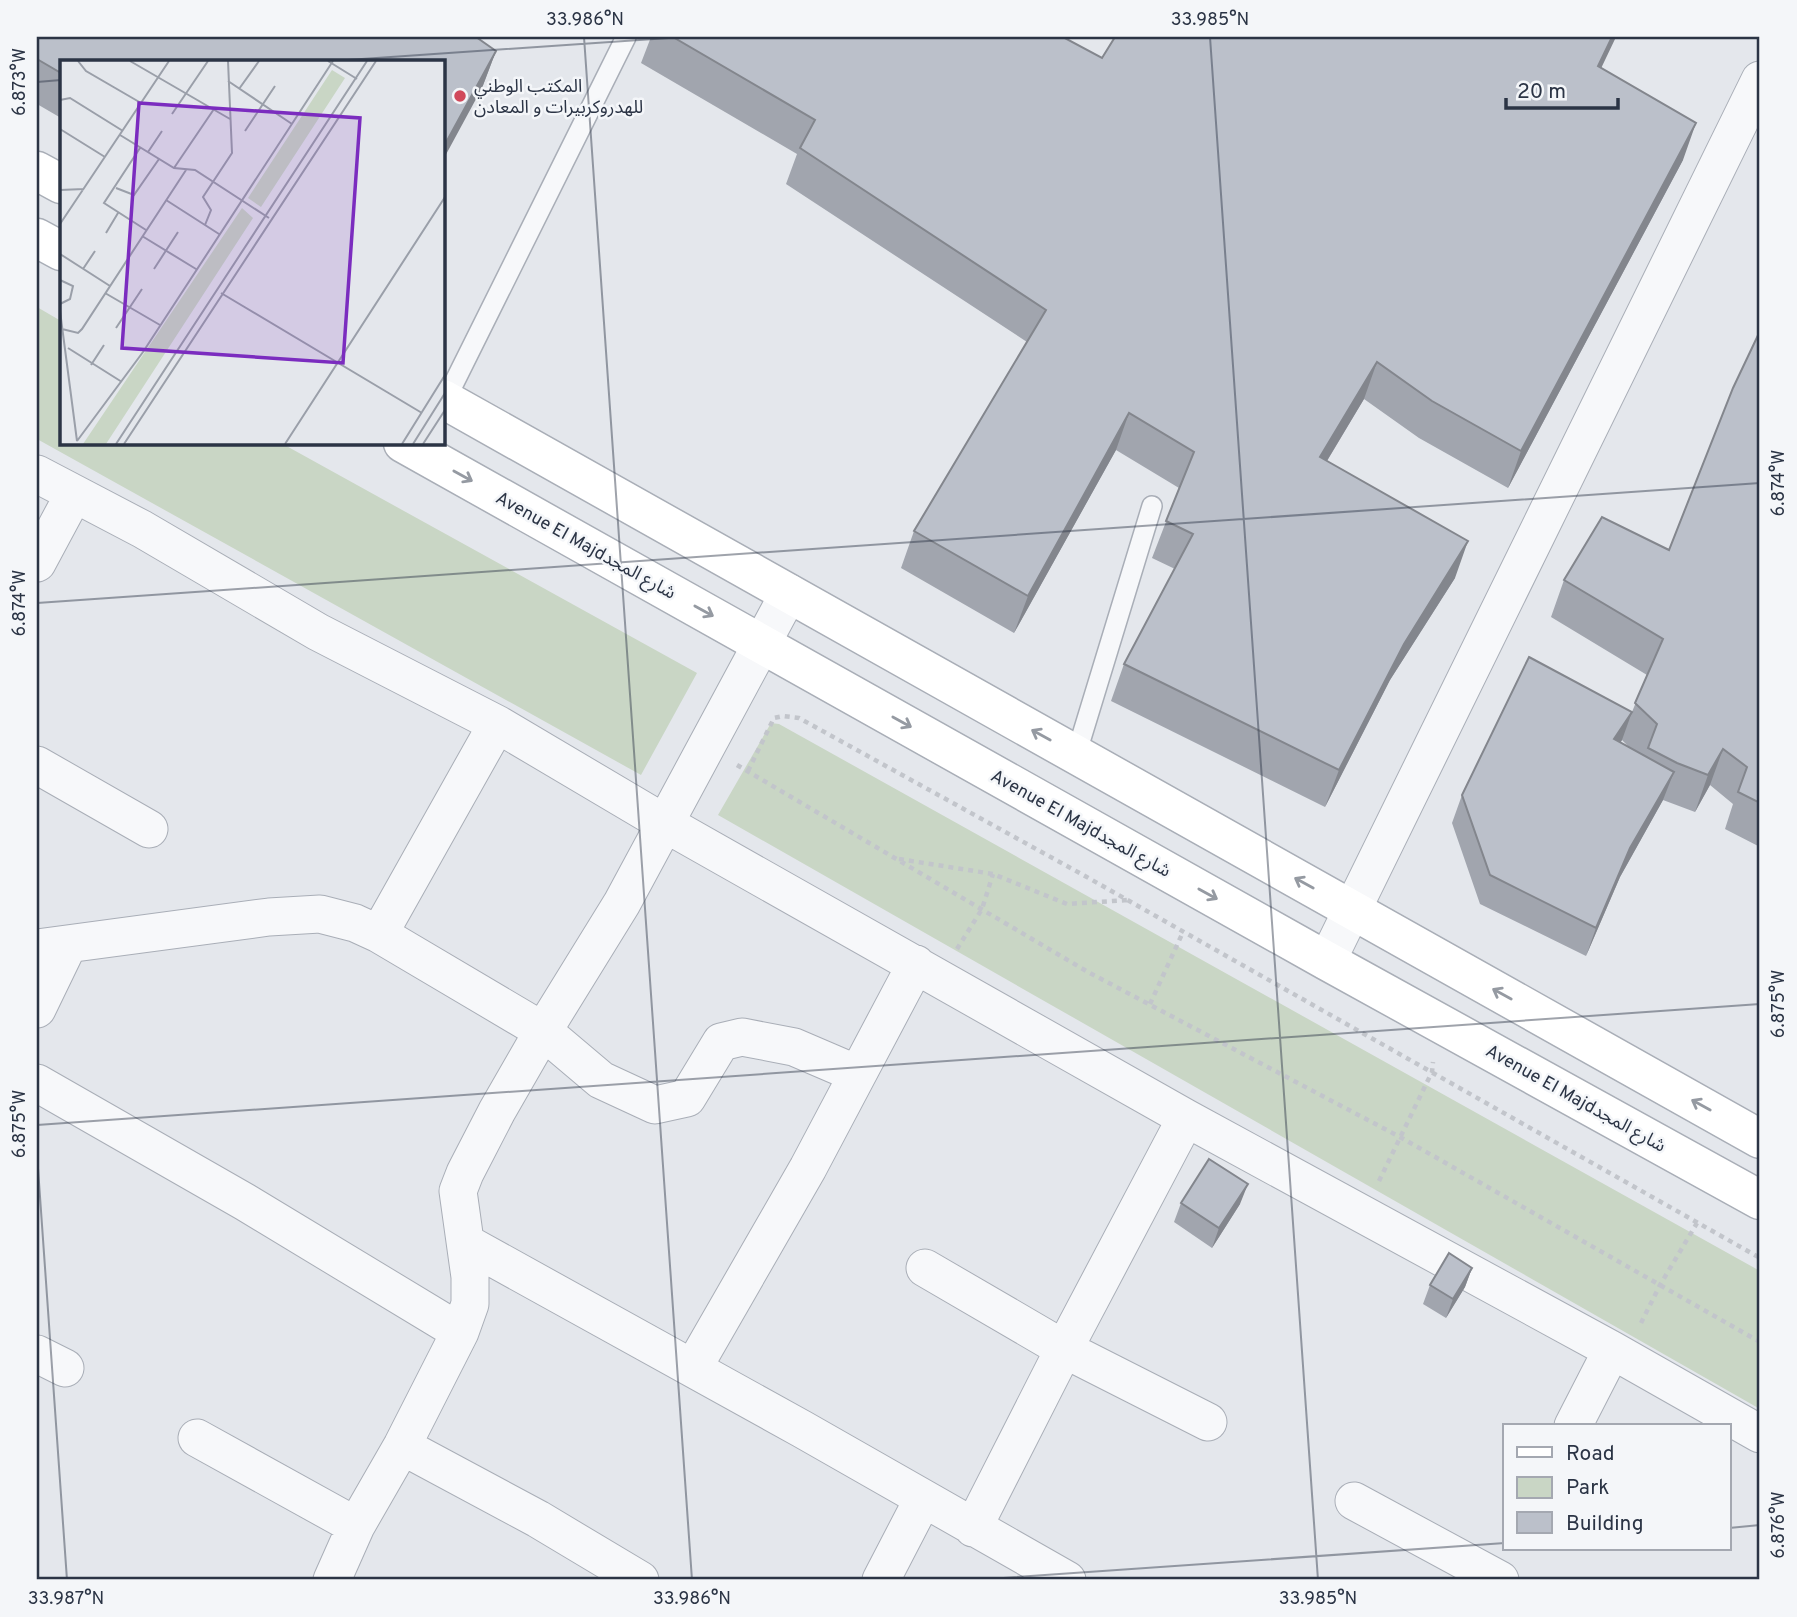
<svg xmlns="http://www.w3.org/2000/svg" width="1797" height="1617" font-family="Overpass,'Noto Sans Arabic',sans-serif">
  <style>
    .green { fill: #c9d6c5 }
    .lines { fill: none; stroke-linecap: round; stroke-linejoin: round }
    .lane-casing { stroke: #a9aeb7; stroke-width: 22 }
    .street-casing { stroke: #a9aeb7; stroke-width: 39 }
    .secondary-casing { stroke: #a9aeb7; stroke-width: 41 }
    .path { stroke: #c2c5cb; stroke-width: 4.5; stroke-dasharray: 5 5; stroke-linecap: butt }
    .lane { stroke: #f7f8fa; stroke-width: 19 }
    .street { stroke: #f7f8fa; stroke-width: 37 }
    .secondary { stroke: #fff; stroke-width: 38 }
    .wall { fill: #a1a5ae; fill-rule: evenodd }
    .shaded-wall { fill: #83868d }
    .building { fill: #bbc0ca; stroke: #83868d; stroke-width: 2 }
    .oneway { stroke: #959aa2 }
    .ticks { fill: none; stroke: #2b3445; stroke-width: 2; stroke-opacity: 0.45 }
    .poi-dot { fill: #d1495b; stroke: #f4f6f9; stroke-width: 2.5 }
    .labels { text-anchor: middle; stroke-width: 5; stroke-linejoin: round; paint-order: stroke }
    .poi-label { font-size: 18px; fill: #2b3445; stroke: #f4f6f9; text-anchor: start }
    .street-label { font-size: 18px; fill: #2b3445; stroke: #f4f6f9 }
    .inset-road { fill: none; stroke: #9a9fa9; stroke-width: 2 }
    .view { fill: #7b2cbf; fill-opacity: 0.15; stroke: #7b2cbf; stroke-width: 3.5 }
    .inset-edge { fill: none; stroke: #2b3445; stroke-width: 3.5 }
    .neatline { fill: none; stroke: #2b3445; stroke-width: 2.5 }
    .ticks-label { font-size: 18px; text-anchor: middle; fill: #2b3445 }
  </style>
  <rect width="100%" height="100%" fill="#e4e7ec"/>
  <path class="green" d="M37 307 61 321V443H281L697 673 641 775 37 439Z
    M771 723 779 724 1760 1271V1409L718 815Z"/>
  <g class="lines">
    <defs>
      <path id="lane" d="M445 401 626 37
        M1076 755 1152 506"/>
      <path id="street" d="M37 474 142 529 318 632 497 724 666 824 1186 1118 1612 1350 1760 1434
        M37 563 74 494
        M37 765 149 829
        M379 934 497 724
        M37 948 269 917 320 914 355 923 379 934 543 1031 601 1080 655 1105 687 1098 721 1042 742 1037 794 1047 857 1074
        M1327 961 1760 80
        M37 1009 68 945
        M37 1083 245 1202 460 1332
        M466 1243 802 1429 1067 1580
        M925 1268 1064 1349 1208 1422
        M37 1354 65 1368
        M693 1368 808 1168 916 964
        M1573 1426 1612 1350
        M197 1438 356 1526
        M402 1446 538 1519 640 1580
        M1354 1501 1500 1580
        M973 1528 1064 1349 1186 1118
        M332 1580 356 1526 402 1446 460 1332 470 1304V1277L458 1191 465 1173 497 1111 543 1031 622 903 789 593
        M881 1580 923 1499"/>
      <path id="secondary" d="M37 171 61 184
        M37 238 61 251
        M443 399 1760 1139
        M403 443 1327 961 1760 1200"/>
    </defs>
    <use href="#lane" class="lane-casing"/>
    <use href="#street" class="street-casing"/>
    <use href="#secondary" class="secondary-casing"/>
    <path class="path" d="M737 765 1088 972 1400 1137 1760 1342
      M748 771 774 718 783 716 799 718 1085 876 1760 1258
      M899 859 993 874 1067 904 1128 900
      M957 949 982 909 993 874
      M1150 1004 1183 932
      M1379 1181 1432 1072 1433 1062
      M1641 1323 1660 1285 1697 1223"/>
    <use href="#lane" class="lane"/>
    <use href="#street" class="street"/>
    <use href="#secondary" class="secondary"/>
  </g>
  <path class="wall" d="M37 37 496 51 482 88 61 61V118L37 104Z
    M651 37H1063L1102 58 1601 68 1683 160 1508 488 1419 438 1364 399 1327 461 1455 578 1390 680 1325 807 1111 701 1124 664 1175 569 1152 558 1179 488 1116 450 1014 633 901 568 914 531 1027 342 786 184 797 154 641 63Z
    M1760 331V847L1725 829 1733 804 1710 785 1695 812 1663 800 1620 877 1586 956 1480 904 1452 823 1462 795 1632 712 1647 675 1551 617 1564 580 1669 550ZM1622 740 1631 749 1620 743Z
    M1181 1203 1240 1204 1212 1248 1174 1222Z
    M1472 1268 1465 1287 1446 1318 1423 1304 1430 1285Z"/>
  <path class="shaded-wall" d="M1612 37H1616L1585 102 1598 66Z
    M496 51 482 88 443 160V148Z
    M1696 123 1683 160 1508 488 1521 451Z
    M1377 362 1364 399 1307 494 1320 457Z
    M1129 413 1116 450 1014 633 1028 596Z
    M1468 541 1455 578 1390 680 1325 807 1339 770 1404 644Z
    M1632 712 1622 740 1604 768 1614 739Z
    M1723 749 1710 785 1695 812 1708 775Z
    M1674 772 1663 800 1620 877 1586 956 1596 928 1630 848Z
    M1248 1184 1240 1204 1212 1248 1219 1228Z
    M1472 1268 1465 1287 1446 1318 1453 1299Z"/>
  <path class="building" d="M37 37H476L496 51 443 148V61H61V73L37 59Z
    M673 37H1063L1102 58 1115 37H1612L1598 66 1696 123 1521 451 1432 401 1377 362 1320 457 1468 541 1404 644 1339 770 1124 664 1193 534 1166 521 1194 452 1129 413 1028 596 914 531 1046 310 800 148 815 120Z
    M1760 331V803L1738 792 1747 767 1723 749 1708 775 1677 763 1648 748 1657 724 1635 703 1663 639 1564 580 1602 517 1669 550 1733 388Z
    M1529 657 1632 712 1614 739 1674 772 1630 848 1596 928 1490 875 1462 795Z
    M1209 1159 1248 1184 1219 1228 1181 1203Z
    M1449 1253 1472 1268 1453 1299 1430 1285Z"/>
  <defs><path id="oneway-shaft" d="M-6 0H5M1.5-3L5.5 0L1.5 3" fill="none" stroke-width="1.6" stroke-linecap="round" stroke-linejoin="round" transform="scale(1.75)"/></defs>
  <g class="oneway">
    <use href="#oneway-shaft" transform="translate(463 476) rotate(29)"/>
    <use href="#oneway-shaft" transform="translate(704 611) rotate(29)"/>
    <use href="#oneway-shaft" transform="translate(902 722) rotate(29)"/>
    <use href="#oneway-shaft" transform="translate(1041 735) rotate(-151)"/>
    <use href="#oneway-shaft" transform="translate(1304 883) rotate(-151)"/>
    <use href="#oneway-shaft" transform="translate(1208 894) rotate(29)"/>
    <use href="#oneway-shaft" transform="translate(1502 994) rotate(-151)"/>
    <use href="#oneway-shaft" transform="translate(1701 1105) rotate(-151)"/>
  </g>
  <path class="ticks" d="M584 37 692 1580M1210 37 1318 1580M333 61 683 37M37 82 61 80M37 603 1760 483M37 1125 1760 1004M37 1154 67 1580M1729 1528 1760 1525M974 1580 1505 1543"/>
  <circle class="poi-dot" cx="460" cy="96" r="7"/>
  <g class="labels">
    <g class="poi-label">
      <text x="474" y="92">المكتب الوطني<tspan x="474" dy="21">للهدروكربيرات و المعادن</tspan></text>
    </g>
    <g class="street-label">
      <text transform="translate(586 545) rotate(29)" y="6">Avenue El Majdشارع المجد</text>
      <text transform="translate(1081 823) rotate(29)" y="6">Avenue El Majdشارع المجد</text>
      <text transform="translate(1576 1098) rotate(29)" y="6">Avenue El Majdشارع المجد</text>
    </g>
  </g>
  <g transform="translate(60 60)">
    <rect width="385" height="385" fill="#e4e7ec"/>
    <path d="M272 10 285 18 201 147 188 138ZM182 148 193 158 46 384H23Z" fill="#c9d6c5"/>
    <path class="inset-road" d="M18 1 26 11 81 43M70 1 170 59M268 1 297 19M168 21 232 64M179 29 199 1M0 40 10 38 63 71M112 54 148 1M0 69 45 97M185 71 215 26M60 75 114 108 135 110 209 158M80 88 44 143 86 170M88 92 102 71M114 108 154 49M56 128 74 135 99 99M0 130 24 129M106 140 159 174M0 164 109 1M145 165 151 150 143 137 172 93 168 1M46 173 58 153M82 176 136 209M0 194 50 226M23 209 35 191M94 209 118 172M0 220 13 226 10 239 0 244M45 233 100 265M161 233 362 353M0 251 17 381M56 268 82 229M2 269 18 273 22 269 126 110M8 288 62 322M31 305 44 285M17 381 83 292 273 1M56 384 307 1M64 384 316 1M225 384 385 137M342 384 385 315M353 384 385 333M363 384 385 350"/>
    <path class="view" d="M79 43 300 58 283 303 62 288Z"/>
    <rect width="385" height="385" class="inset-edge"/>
  </g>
  <rect width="1797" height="1617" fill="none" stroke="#f4f6f9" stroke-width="77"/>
  <rect x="1503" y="1424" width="228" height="126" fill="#f4f6f9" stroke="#a4a8b1" stroke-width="2"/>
  <rect x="1517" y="1447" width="35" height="10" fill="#ffffff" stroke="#a4a8b1" stroke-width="2"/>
  <text x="1566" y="1460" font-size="21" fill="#2b3445">Road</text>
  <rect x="1517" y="1477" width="35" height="21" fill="#c9d6c5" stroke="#a4a8b1" stroke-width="2"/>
  <text x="1566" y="1494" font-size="21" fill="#2b3445">Park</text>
  <rect x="1517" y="1512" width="35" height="21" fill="#bbc0ca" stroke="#a4a8b1" stroke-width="2"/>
  <text x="1566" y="1530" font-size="21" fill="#2b3445">Building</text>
  <path d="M1506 98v10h112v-10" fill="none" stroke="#2b3445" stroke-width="3.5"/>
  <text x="1517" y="98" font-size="21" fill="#2b3445" stroke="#f4f6f9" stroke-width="5" paint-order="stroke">20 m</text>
  <rect x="38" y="38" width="1720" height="1540" class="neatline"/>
  <g class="ticks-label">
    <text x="585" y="25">33.986°N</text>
    <text x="1210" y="25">33.985°N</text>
    <text transform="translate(19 82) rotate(-90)" y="6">6.873°W</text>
    <text transform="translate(1778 483) rotate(-90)" y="6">6.874°W</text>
    <text transform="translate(19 603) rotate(-90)" y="6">6.874°W</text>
    <text transform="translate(1778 1004) rotate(-90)" y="6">6.875°W</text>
    <text transform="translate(19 1124) rotate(-90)" y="6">6.875°W</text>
    <text transform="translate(1778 1525) rotate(-90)" y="6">6.876°W</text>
    <text x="66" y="1604">33.987°N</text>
    <text x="692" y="1604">33.986°N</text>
    <text x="1318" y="1604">33.985°N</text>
  </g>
</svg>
